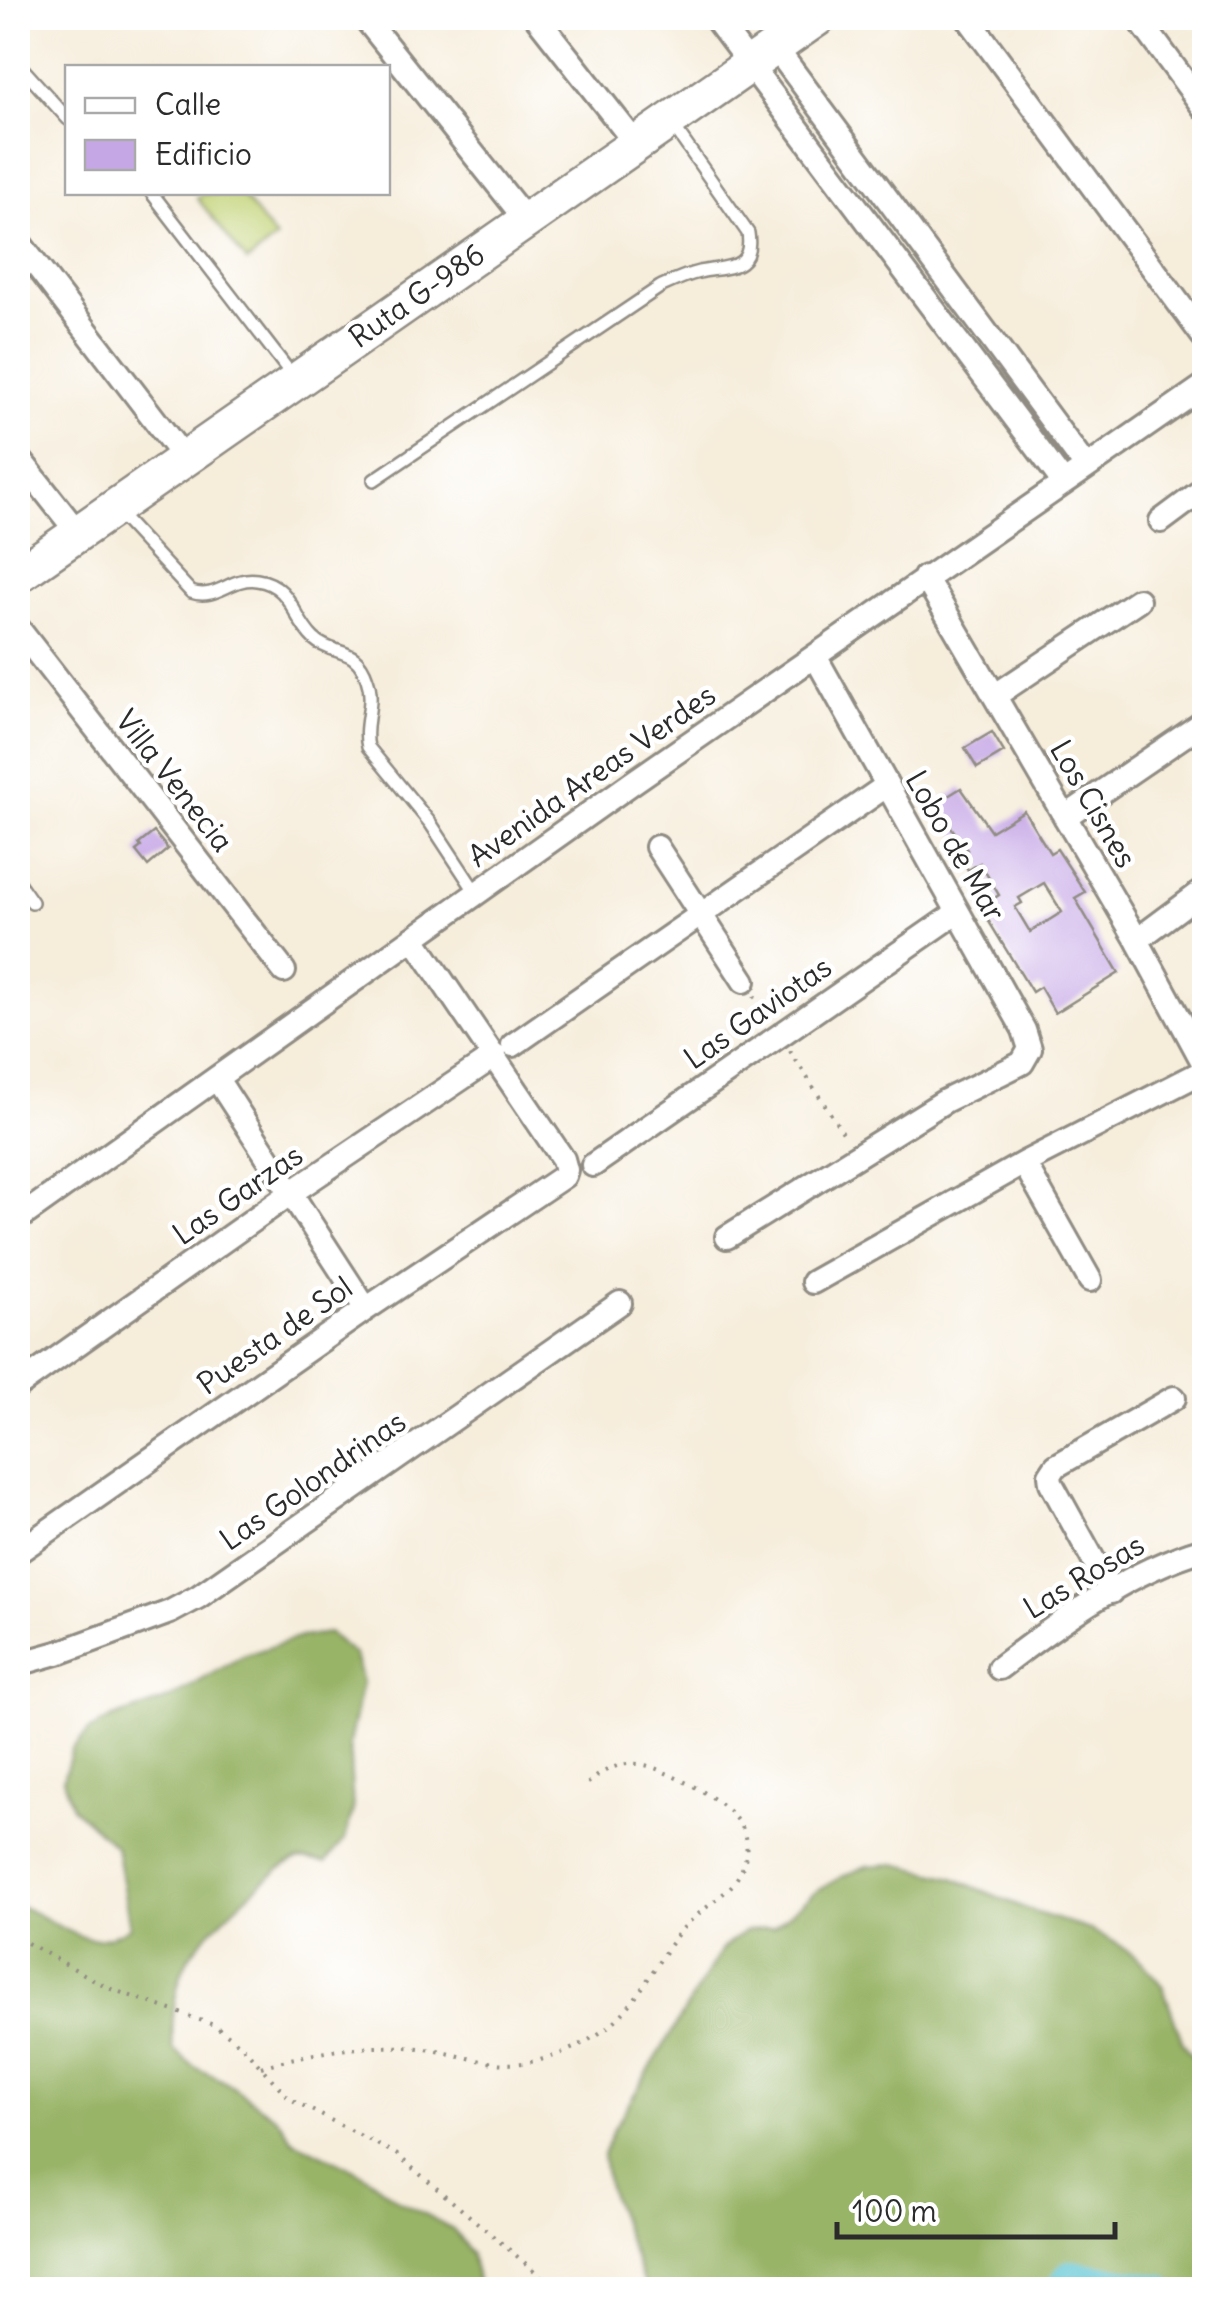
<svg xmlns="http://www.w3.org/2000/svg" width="1222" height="2307" font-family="Delius,sans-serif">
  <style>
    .green { fill: #c1d275; stroke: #767e50; stroke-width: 2.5 }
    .forest { fill: #98b466; stroke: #627048; stroke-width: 2.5 }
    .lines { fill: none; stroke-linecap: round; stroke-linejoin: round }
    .river { stroke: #57c3d2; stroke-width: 32 }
    .building { fill: #c6a7e6; fill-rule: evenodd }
    .service-casing { stroke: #908c83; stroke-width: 16 }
    .minor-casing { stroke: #908c83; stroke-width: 28 }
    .primary-casing { stroke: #908c83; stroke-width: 40 }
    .path { stroke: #908c83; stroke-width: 4; stroke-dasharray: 2.5 8; stroke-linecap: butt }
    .service { stroke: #fff; stroke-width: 11 }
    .minor { stroke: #fff; stroke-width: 22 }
    .primary { stroke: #fff; stroke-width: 35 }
    .labels { text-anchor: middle; stroke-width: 9; stroke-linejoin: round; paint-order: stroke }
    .street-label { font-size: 30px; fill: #2b2b2b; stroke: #fff }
  </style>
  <rect width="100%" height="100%" fill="#fff"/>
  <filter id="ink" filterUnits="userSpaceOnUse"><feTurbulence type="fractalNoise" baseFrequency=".01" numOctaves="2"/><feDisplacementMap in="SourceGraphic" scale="20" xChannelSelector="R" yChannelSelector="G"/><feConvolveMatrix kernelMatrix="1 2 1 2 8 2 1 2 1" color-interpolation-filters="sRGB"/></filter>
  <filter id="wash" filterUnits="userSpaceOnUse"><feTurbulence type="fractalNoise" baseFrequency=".0048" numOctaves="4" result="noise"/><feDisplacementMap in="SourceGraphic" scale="40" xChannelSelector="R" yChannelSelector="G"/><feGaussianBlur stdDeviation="2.25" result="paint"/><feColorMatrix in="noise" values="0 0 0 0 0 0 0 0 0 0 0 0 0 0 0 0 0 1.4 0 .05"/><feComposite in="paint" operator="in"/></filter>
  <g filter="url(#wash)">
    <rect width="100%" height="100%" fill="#f6eddb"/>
    <path class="green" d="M204 193H240L276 239 247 262 197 198Z"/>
    <path class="forest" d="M328 1633 355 1655 362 1683 349 1744 353 1810 345 1839 326 1862C318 1861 304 1858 296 1860 273 1868 200 1938 188 1959 174 1985 171 2021 173 2049L196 2068 224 2081 276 2117 294 2141 363 2174 399 2201 453 2229 471 2253 479 2289H18V1906C63 1921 81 1957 130 1927L116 1847 72 1807 63 1779 72 1750 90 1730 113 1718 169 1699 243 1656 301 1637Z
      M896 1864 953 1878 1034 1912 1090 1930 1118 1944 1142 1962 1163 1987 1182 2041 1204 2073V2289H646L607 2184 603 2155 613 2130 722 1949 745 1931 773 1927 817 1891 841 1877 867 1866Z"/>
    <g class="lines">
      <path class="river" d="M1061 2290 1071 2276 1159 2290"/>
    </g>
    <g id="blocks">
      <path class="building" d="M992 732 1004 752 977 768 965 748Z
        M961 788 991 831 1024 811 1050 853 1057 849 1085 892 1075 898 1119 973 1055 1013 1040 987 1032 992 980 907 999 895 980 863 968 870 959 855 967 850 935 804ZM1044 883 1062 912 1030 932 1015 907 1022 903 1019 898Z
        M154 832 168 849 148 866 136 851 141 847 139 844Z"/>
    </g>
  </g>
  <g filter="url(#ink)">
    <use href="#blocks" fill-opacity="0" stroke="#908c83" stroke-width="2.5"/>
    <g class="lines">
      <defs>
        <path id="service" d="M23 69 68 119
          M151 192 295 379
          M374 480 660 287C673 281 685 275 699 272 725 266 754 272 748 233L671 123
          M116 511 191 592C217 601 231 576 257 580 293 585 292 619 314 639 334 657 356 645 367 679 376 703 362 724 368 747L431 824 477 894
          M18 882 32 902"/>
        <path id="minor" d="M365 18 526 220
          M537 18 636 144
          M715 18 1063 482
          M968 18 1203 336
          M1138 18 1204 108
          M775 47 1086 467
          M18 241 184 458
          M18 457 78 533
          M1161 521 1204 489
          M925 577 1137 940 1204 1064
          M18 628 284 971
          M996 695 1138 600
          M1065 817 1204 722
          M657 847 744 981
          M1137 940 1204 890
          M513 1045 886 786
          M217 1079 366 1309
          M1024 1163 1090 1280
          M593 1165 958 912
          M18 1219 632 783 1204 386
          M727 1237 945 1101 1022 1063 1030 1049 1024 1030 815 656
          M813 1282 1024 1163 1204 1071
          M18 1386 291 1193 495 1056
          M18 1552 366 1309 564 1176 566 1170 563 1159 414 939
          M1111 1592 1051 1483 1050 1475 1056 1466 1174 1398
          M18 1664 61 1652 170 1612 198 1597 620 1303
          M999 1668C1062 1620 1128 1571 1204 1549"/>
        <path id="primary" d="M18 575 817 18"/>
      </defs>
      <use href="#service" class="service-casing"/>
      <use href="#minor" class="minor-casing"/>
      <use href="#primary" class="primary-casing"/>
      <path class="path" d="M754 996 768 1017
        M790 1051 847 1139
        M18 1938 111 1989 214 2025 239 2043 290 2099 396 2154 557 2290
        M261 2067C308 2053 355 2045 405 2047 436 2048 465 2059 495 2063 534 2068 579 2050 609 2026 640 2001 654 1964 678 1934 694 1914 717 1902 734 1883 770 1831 721 1799 679 1779 661 1771 647 1762 627 1764 611 1766 598 1774 586 1785"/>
      <use href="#service" class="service"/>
      <use href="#minor" class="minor"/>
      <use href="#primary" class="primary"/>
    </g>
  </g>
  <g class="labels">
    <g class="street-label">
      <text transform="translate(417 296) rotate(-35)" y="10">Ruta G-986</text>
      <text transform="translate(592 776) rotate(-35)" y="10">Avenida Areas Verdes</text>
      <text transform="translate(174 781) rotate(52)" y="10">Villa Venecia</text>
      <text transform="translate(1093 804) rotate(60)" y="10">Los Cisnes</text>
      <text transform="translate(955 846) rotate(60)" y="10">Lobo de Mar</text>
      <text transform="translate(758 1013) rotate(-35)" y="10">Las Gaviotas</text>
      <text transform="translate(238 1195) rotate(-35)" y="10">Las Garzas</text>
      <text transform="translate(275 1336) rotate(-35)" y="10">Puesta de Sol</text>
      <text transform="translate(313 1481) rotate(-35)" y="10">Las Golondrinas</text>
      <text transform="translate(1084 1577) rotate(-31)" y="10">Las Rosas</text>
    </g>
  </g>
  <rect width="1222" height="2307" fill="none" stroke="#fff" stroke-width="60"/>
  <rect x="65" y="65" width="325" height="130" fill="#ffffff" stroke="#aaaaaa" stroke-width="2.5"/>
  <rect x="85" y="98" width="50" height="15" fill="#ffffff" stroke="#aaaaaa" stroke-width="2.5"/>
  <text x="155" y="115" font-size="30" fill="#2b2b2b">Calle</text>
  <rect x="85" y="140" width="50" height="30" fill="#c6a7e6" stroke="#aaaaaa" stroke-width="2.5"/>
  <text x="155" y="165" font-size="30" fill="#2b2b2b">Edificio</text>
  <path d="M837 2222v15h278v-15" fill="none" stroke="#2b2b2b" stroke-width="5"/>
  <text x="852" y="2222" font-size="30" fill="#2b2b2b" stroke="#ffffff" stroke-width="8" paint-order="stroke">100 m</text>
</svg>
